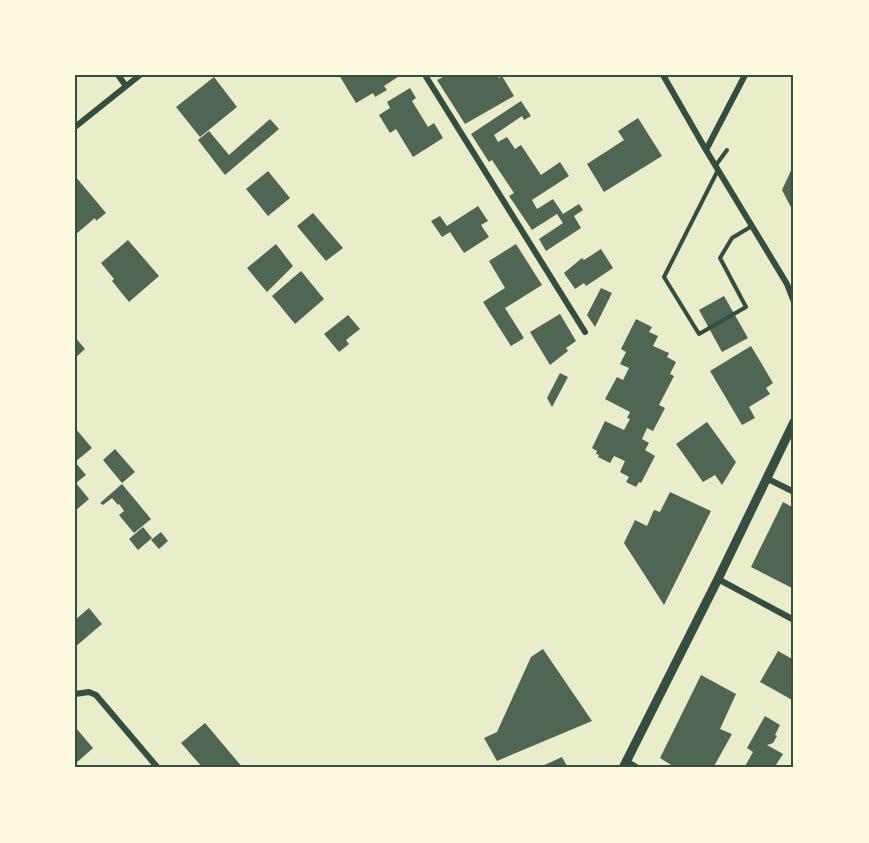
<svg xmlns="http://www.w3.org/2000/svg" width="869" height="843" font-family="Roboto,sans-serif">
  <style>
    .building { fill: #4f6655 }
    .lines { fill: none; stroke-linecap: round; stroke-linejoin: round }
    .service { stroke: #344e41; stroke-width: 4 }
    .minor { stroke: #344e41; stroke-width: 6 }
    .tertiary { stroke: #344e41; stroke-width: 9 }
    .neatline { fill: none; stroke: #344e41; stroke-width: 2 }
  </style>
  <rect width="100%" height="100%" fill="#e9edc9"/>
  <path class="building" d="M339 75H401L384 86 387 90 375 97 373 93 356 103Z
    M447 75H497L499 78 502 76 514 96 465 124 437 80Z
    M214 77 237 107 200 137 176 107Z
    M410 88 416 98 412 101 428 127 434 123 443 138 413 157 396 129 390 133 379 115 390 108 387 102Z
    M521 101 531 116 524 120 522 116 494 135 498 142 507 137 515 149 521 145 541 175 560 162 569 176 532 200 537 209 553 199 563 214 579 204 583 210 574 216 581 228 546 251 539 239 563 223 557 214 532 230 509 196 514 193 492 160 489 162 471 134Z
    M638 118 662 156 604 192 587 164 624 140 618 131Z
    M270 119 279 129 225 175 198 140 209 131 229 155Z
    M794 164V213L782 190Z
    M268 171 290 198 268 216 246 189Z
    M75 176 106 213 96 221 95 218 76 234Z
    M478 206 488 221 481 225 489 237 464 253 450 232 442 237 431 221 440 216 447 226Z
    M313 213 343 248 326 261 297 226Z
    M128 240 159 276 129 302 112 281 114 279 101 263Z
    M276 244 293 266 267 292 247 268Z
    M516 244 542 285 505 308 524 338 511 346 483 302 505 288 489 261Z
    M601 249 613 268 586 286 584 283 575 289 564 273 582 258 584 260Z
    M301 271 324 299 295 324 272 296Z
    M601 288 612 293 595 327 587 315Z
    M724 296 748 338 722 352 699 310Z
    M560 314 576 341 566 348 568 351 550 365 530 332Z
    M348 315 360 329 346 340 349 344 339 352 324 334Z
    M636 319 652 327 649 332 658 336 653 346 669 353 667 357 676 362 670 374 674 376 659 405 665 408 653 431 647 428 642 439 649 443 645 450 655 456 641 483 639 482 636 487 626 482 629 477 620 472 625 461 614 456 610 463 598 457 599 455 596 454 597 451 592 448 605 421 624 430 630 419 627 418 630 412 605 399 617 377 623 380 629 368 620 364 626 352 621 349Z
    M75 337 85 349 75 358Z
    M751 346 773 383 766 388 770 394 749 407 755 418 742 425 710 371Z
    M560 373 568 377 552 407 547 398Z
    M707 422 736 462 722 485 715 475 703 482 676 444Z
    M75 428 92 448 75 462 86 475 76 483 89 499 75 511Z
    M115 449 135 472 122 483 103 460Z
    M122 484 151 519 134 533 119 515 124 511 119 504 118 505 112 498 103 505 100 503Z
    M670 492 711 511 664 605 624 543 635 520 647 526 654 510 660 512Z
    M783 502 794 508V589L751 567Z
    M143 527 152 538 138 550 129 539Z
    M161 532 168 541 159 549 151 540Z
    M89 608 102 624 75 647V620Z
    M543 649 592 721 497 761 484 738 497 732 531 657Z
    M778 651 794 660V701L760 682Z
    M701 675 736 694 720 729 732 734 713 768H676L660 758Z
    M765 716 780 725 775 735 777 736 773 743 767 745 783 754 774 768H744L753 752 747 748Z
    M205 723 243 768H203L181 743Z
    M75 727 93 748 75 764Z
    M562 757 568 768H538Z"/>
  <g class="lines">
    <path class="service" d="M716 165 727 150
      M718 170 664 277 699 334 746 307 720 258 732 238 752 226"/>
    <path class="minor" d="M118 75 126 86
      M425 75 585 332
      M663 75 706 150 787 284 794 302
      M75 127 140 75
      M706 150 745 75
      M768 479 794 492
      M718 579 794 620
      M75 694 89 692 96 695 158 768
      M626 761 638 768"/>
    <path class="tertiary" d="M623 768 718 579 794 422"/>
  </g>
  <rect width="869" height="843" fill="none" stroke="#fefae0" stroke-width="153"/>
  <rect x="76" y="76" width="716" height="690" class="neatline"/>
</svg>
